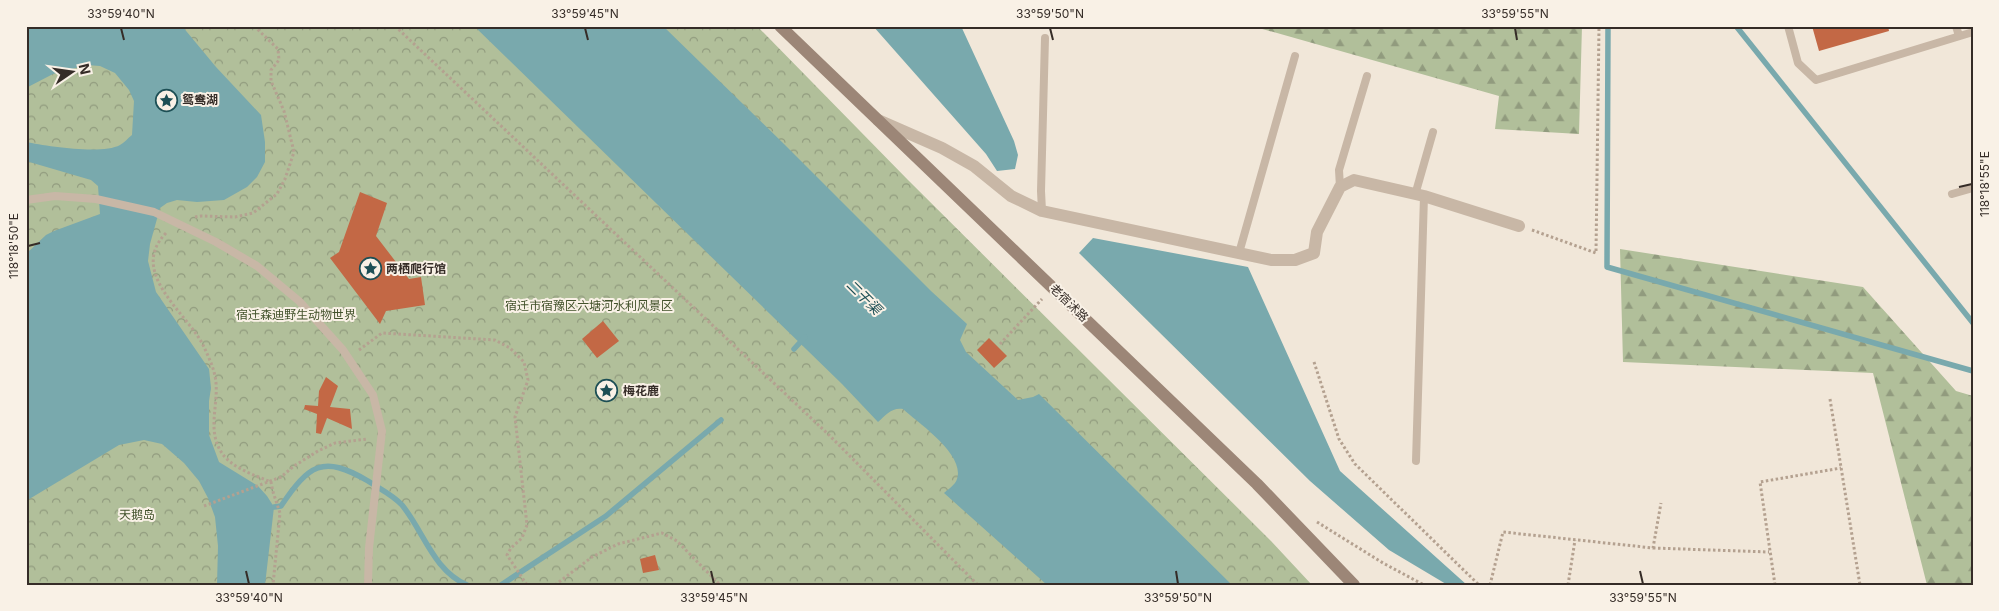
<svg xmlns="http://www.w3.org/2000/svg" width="1999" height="611" font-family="Inter,'Noto Sans SC',sans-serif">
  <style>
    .forest { fill: url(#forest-firs) }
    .park { fill: url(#park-crowns) }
    .water { fill: #79a9ad }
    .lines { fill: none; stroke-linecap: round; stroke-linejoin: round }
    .stream { stroke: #79a9ad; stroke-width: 5.5 }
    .building { fill: #c36845 }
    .path { stroke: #b4a190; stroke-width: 3; stroke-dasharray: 2.5 2.5; stroke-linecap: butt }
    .service { stroke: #c8b7a6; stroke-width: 8 }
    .minor { stroke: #c8b7a6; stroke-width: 12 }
    .secondary { stroke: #9c8677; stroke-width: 12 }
    .ticks { fill: none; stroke: #352c27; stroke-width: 2 }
    .labels { text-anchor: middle; stroke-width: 4; stroke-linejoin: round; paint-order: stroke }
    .poi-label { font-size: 12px; font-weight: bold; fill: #352c27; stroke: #f9f1e6; text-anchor: start }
    .street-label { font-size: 12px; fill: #352c27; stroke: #f9f1e6 }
    .park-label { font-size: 12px; fill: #42522b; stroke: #f9f1e6 }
    .water-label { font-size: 14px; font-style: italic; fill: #1d4f55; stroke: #f9f1e6 }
    .neatline { fill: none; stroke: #352c27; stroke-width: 2 }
    .ticks-label { font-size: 12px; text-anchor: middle; fill: #352c27 }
  </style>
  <defs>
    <pattern id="forest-firs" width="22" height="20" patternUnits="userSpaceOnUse" patternTransform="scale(1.25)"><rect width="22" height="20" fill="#b1bf9a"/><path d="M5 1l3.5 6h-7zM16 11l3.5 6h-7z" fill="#919b7e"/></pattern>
    <pattern id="park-crowns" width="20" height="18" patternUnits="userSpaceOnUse" patternTransform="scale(1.25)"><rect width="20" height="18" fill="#b1bf9a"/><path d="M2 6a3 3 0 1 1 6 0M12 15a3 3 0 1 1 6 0" fill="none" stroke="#919b7e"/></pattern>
  </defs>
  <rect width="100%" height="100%" fill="#f1e7d9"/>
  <path class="forest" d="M1252 26H1582L1579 134 1495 129 1499 96Z
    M1620 249 1863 287 1956 391 1973 396V585H1927L1873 373 1623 362Z"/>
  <path class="park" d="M26 26H757L908 180 1271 541 1312 585H26Z"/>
  <path class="water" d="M26 26H182L216 67 261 115 265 142V162L257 177 247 187 224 200 197 202 177 200 167 203 160 208 150 244 148 261 156 292 209 369 211 388 209 401V435L219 462 258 486 267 496 274 507 265 585H217L218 546 215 517 208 498 199 481 184 463 162 444 144 440 119 445 26 501V254L46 235 54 231 100 214 98 186 91 180 26 161V142C46 146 102 155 120 145 124 143 128 138 132 135L134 101 129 90 115 73 100 66 87 65 53 74 26 88Z
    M474 26H663L784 144 931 291 967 324 960 340 966 352 1018 400 1033 397 1039 394 1232 585H1047L944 493C947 490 952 487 955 483 971 458 918 423 903 409 892 407 886 415 878 422L842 384Z
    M873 26H961L1014 141 1018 155 1015 169 997 171 986 154Z
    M1093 238 1248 267 1340 471 1467 585 1446 584 1389 550 1310 481 1079 253Z"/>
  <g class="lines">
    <path class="stream" d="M1608 26 1607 267 1973 371
      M1736 26 1973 323
      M794 349 805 337
      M274 507 281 506C309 465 322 454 368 481 380 489 393 495 402 505 424 532 433 570 467 585
      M501 585 606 516 721 420"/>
  </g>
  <path class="building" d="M1812 26H1888L1889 31 1819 51Z
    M360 192 387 203 376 236 409 279 421 277 425 305 386 311 380 324 330 258 339 252Z
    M603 321 619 341 597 358 582 339Z
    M989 338 1007 356 994 368 977 350Z
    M326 377 338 386 330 407 350 409 352 429 327 418 321 434 316 433 317 414 304 409 305 405 318 406 319 391Z
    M655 555 659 570 643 573 640 559Z"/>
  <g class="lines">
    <path class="path" d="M395 26 829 435 978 585
      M195 217 201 216 235 217 253 213 277 194 285 179 294 152 284 111 271 81V70L279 60 278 49 254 26
      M1532 230 1596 253 1599 26
      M166 233C127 273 188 313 204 347 209 358 215 370 216 383 218 405 208 429 220 450 229 467 254 475 271 482L273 492 280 513 273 585
      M1000 344 1042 299
      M359 350 382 333 495 340 510 348 524 362 528 380 515 417 527 525 522 538 511 548 507 555 527 585
      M1314 362 1339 439 1355 464 1479 585
      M1830 399 1860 585
      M204 506 281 477 294 466 318 451 335 443 367 439
      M1317 522 1383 563 1424 585
      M1653 548 1769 552
      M555 585 592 557 618 544 662 533 677 541 720 585
      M1490 585 1503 532 1653 548 1661 503
      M1568 585 1575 540
      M1775 585 1760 482 1841 468"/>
    <path class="service" d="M1788 26 1798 63 1816 80 1973 32
      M1956 26 1959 36
      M1340 187 1339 170 1367 76
      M1952 194 1973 188
      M1415 195 1433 132
      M26 200 55 196 96 199 154 212 216 242 257 266 299 301 343 350 373 395 382 431 369 548 368 585
      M1042 211 1041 191 1045 38
      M1239 253 1295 56
      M1416 461 1424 196"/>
    <path class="minor" d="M878 120 942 148 974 166 1011 196 1042 211 1271 260H1295L1314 253 1317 232 1340 187 1354 180 1424 196 1519 226"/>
    <path class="secondary" d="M780 26 1257 484 1354 585"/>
  </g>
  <path class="ticks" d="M121 28 124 40M585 28 588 40M1050 28 1053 40M1515 28 1517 40M1959 187 1972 184M28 246 40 243M246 571 249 584M711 571 714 584M1176 571 1178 584M1640 571 1643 584"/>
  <defs>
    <symbol id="sight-ring" viewBox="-11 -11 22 22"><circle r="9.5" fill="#f9f1e6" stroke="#1d4f55" stroke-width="1.5"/><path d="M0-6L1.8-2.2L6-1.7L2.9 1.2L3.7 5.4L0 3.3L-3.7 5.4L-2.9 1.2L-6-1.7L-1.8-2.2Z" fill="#1d4f55"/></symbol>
  </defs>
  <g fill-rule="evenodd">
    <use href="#sight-ring" x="154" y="88" width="25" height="25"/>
    <use href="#sight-ring" x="358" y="256" width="25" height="25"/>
    <use href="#sight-ring" x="594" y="378" width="25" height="25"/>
  </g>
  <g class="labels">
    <g class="poi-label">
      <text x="182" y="104">鸳鸯湖</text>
      <text x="386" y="273">两栖爬行馆</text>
      <text x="623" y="395">梅花鹿</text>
    </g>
    <g class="street-label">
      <text transform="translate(1069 303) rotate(44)" y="4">老宿沭路</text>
    </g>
    <g class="park-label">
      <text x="589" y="310">宿迁市宿豫区六塘河水利风景区</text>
      <text x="296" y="319">宿迁森迪野生动物世界</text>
      <text x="137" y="519">天鹅岛</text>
    </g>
    <g class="water-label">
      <text transform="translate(864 297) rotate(45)" y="5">二干渠</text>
    </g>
  </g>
  <rect width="1999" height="611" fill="none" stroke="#f9f1e6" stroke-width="55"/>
  <g transform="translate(72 72) rotate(77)" stroke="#f9f1e6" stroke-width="4" paint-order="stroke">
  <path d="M0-4L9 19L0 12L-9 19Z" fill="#352c27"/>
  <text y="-8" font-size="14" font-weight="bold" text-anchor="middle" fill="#352c27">N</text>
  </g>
  <rect x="28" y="28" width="1944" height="556" class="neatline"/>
  <g class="ticks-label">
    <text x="121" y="18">33°59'40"N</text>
    <text x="585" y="18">33°59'45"N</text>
    <text x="1050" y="18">33°59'50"N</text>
    <text x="1515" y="18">33°59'55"N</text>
    <text transform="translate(1985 184) rotate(-90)" y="4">118°18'55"E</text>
    <text transform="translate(14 246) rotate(-90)" y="4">118°18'50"E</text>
    <text x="249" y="602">33°59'40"N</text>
    <text x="714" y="602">33°59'45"N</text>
    <text x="1178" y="602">33°59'50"N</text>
    <text x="1643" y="602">33°59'55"N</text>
  </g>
</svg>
